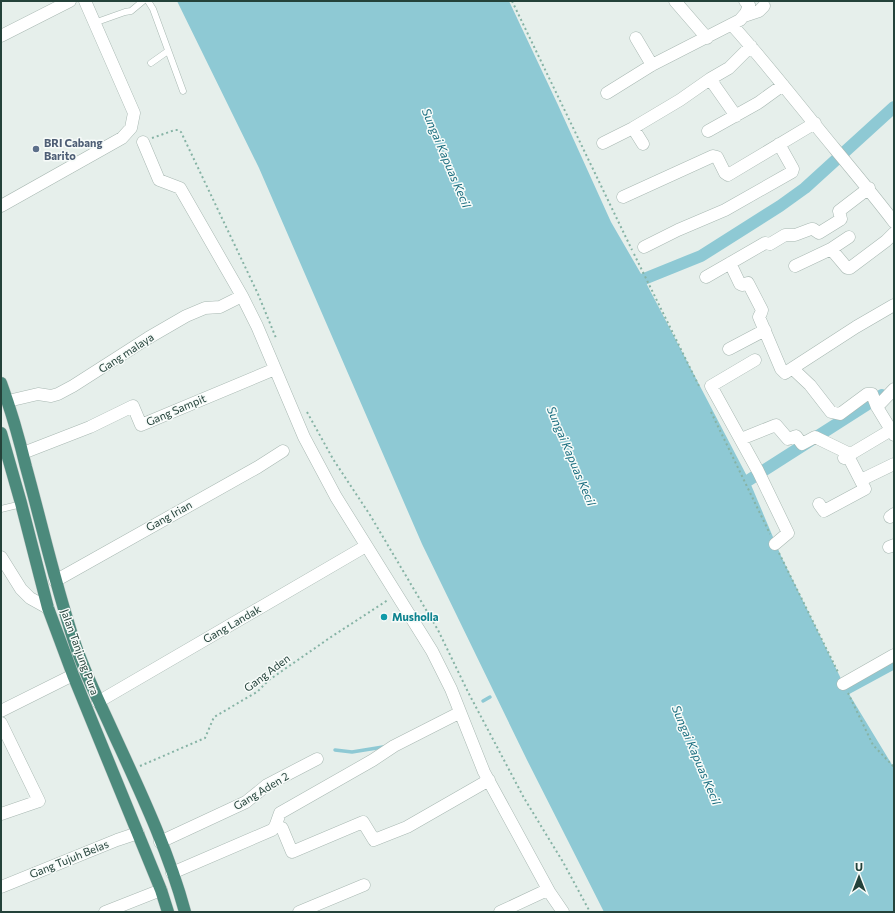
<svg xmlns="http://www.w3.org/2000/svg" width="895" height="913" font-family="Commissioner,sans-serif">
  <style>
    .water { fill: #8ec9d4 }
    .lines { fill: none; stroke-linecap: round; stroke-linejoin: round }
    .stream { stroke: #8ec9d4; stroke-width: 3.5 }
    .canal { stroke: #8ec9d4; stroke-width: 12 }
    .service-casing { stroke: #a8b8b2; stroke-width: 7 }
    .minor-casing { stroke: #a8b8b2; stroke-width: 13 }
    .trunk-casing { stroke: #c2cac8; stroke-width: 13 }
    .path { stroke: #86b3a5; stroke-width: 2; stroke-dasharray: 2 3; stroke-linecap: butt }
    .service { stroke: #fff; stroke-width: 6 }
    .minor { stroke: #fff; stroke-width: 12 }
    .trunk { stroke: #4c8a7c; stroke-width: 12 }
    .service-dot { fill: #5c6f8a; stroke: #f7fbf9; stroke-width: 1.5 }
    .culture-dot { fill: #0f9aa8; stroke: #f7fbf9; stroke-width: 1.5 }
    .labels { text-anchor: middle; stroke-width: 3; stroke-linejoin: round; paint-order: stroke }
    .service-label { font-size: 11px; font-weight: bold; fill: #4e5e75; stroke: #f7fbf9; text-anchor: start }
    .street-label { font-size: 11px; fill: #24423a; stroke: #f7fbf9 }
    .culture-label { font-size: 11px; font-weight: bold; fill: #0d838f; stroke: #f7fbf9; text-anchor: start }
    .water-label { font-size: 12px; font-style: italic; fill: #1c6f80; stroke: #f7fbf9 }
  </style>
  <rect width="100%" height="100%" fill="#e6efeb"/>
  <path class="water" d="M177 1H509L558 105 611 222 644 279 749 480 781 556 846 689 894 768V912H604L527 760 422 544 259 168Z"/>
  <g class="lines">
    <path class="stream" d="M483 701 490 697
      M335 750 352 752 383 747"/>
    <path class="canal" d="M644 279 701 256 780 206 805 188 894 107
      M749 480 882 395
      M846 689 894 663"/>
    <defs>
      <path id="service" d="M148 1 153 9 183 91
        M94 23 125 12 131 11 143 1
        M151 63 168 51
        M1 509 22 504"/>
      <path id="minor" d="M675 1 707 38
        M744 16 759 11 764 6
        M732 25C768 65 801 108 835 149 855 173 875 197 894 222
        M1 36 70 1
        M636 38 652 65
        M710 79 736 116
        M607 93 652 65 740 20 746 13 749 5 745 1
        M633 128 643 144
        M708 131 758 103 783 85
        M143 142 159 180 180 188 242 296 257 326 304 437 336 497 432 651 451 689 484 772 550 893
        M603 143 633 128 680 100 710 79 729 68 751 46
        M623 197 713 156 717 157 725 173 728 175 815 123
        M1 206 122 138 131 128 134 113 85 1
        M644 247 678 230 725 210 792 172 793 169 779 144
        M831 249 847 268H850L886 241 894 233
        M730 263 740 284 742 285 748 283 762 310 761 313 759 317 781 369 785 373 856 327 894 305
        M795 266 831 249 849 237
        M706 277 765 243 770 244 785 235H795L811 229H813L819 233 840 220 841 219 839 211 869 188
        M729 349 765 330
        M755 360 711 386 758 471 788 533 775 544
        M793 369 810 385 831 412 840 414 867 394H872L877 407 894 435
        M8 401 38 394 51 396 58 394 73 386 148 338 186 316 205 308 220 307 242 296
        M877 407 894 389
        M741 439 776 425 788 439 796 436 802 444 815 437 850 454
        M23 453 90 427 133 406 141 425 275 369
        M844 458 891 430
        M861 480 894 464
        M819 504 824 511 865 489 848 456
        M890 517 894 514
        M889 547 894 545
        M1 557 21 589 30 598 48 608
        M55 581 258 467 283 451
        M843 684 894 655
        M98 702 366 546
        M1 711 73 675
        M1 723 39 801 1 814
        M275 826 282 828 292 852 363 822 374 840 407 827 489 780
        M160 842 246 802 267 785 317 759
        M172 873 272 830 275 827 280 813 373 760 394 746 455 715
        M1 887 117 840 138 833
        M105 912 161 890
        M299 912 364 885
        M500 912 545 891 550 893 563 912"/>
      <path id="trunk" d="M1 383C11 410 19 438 26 467 42 525 55 584 74 641 84 672 99 701 112 730 139 789 168 849 185 912
        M1 433 21 503 48 608 73 675 161 890 168 912"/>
    </defs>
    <use href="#service" class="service-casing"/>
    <use href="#minor" class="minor-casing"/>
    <use href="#trunk" class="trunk-casing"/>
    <path class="path" d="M512 1 632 250
      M152 138 175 130H178L181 132 258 294 276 338
      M634 254 700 388
      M307 412 333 459 370 515 438 630 468 692 524 798 563 862 590 912
      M711 412 770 534
      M779 553 839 674
      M848 693 873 745 894 767
      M140 766 205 738 214 717 257 692 269 680 331 637 388 600"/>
    <use href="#service" class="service"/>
    <use href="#minor" class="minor"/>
    <use href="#trunk" class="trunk"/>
  </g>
  <circle class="service-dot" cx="36" cy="149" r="4"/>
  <circle class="culture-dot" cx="384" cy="617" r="4"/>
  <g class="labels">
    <g class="service-label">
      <text x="44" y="147">BRI Cabang<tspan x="44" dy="13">Barito</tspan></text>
    </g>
    <g class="street-label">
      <text transform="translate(126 353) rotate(-33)" y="4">Gang malaya</text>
      <text transform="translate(176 410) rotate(-23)" y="4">Gang Sampit</text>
      <text transform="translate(169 516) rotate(-29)" y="4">Gang Irian</text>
      <text transform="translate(232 624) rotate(-30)" y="4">Gang Landak</text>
      <text transform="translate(80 652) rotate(70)" y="4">Jalan Tanjung Pura</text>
      <text transform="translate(267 673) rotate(-37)" y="4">Gang Aden</text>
      <text transform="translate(261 791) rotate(-31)" y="4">Gang Aden 2</text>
      <text transform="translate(69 859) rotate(-22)" y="4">Gang Tujuh Belas</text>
    </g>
    <g class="culture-label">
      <text x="392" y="621">Musholla</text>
    </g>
    <g class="water-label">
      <text transform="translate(446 158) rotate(67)" y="4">Sungai Kapuas Kecil</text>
      <text transform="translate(571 456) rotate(67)" y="4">Sungai Kapuas Kecil</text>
      <text transform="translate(696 755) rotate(67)" y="4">Sungai Kapuas Kecil</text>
    </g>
  </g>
  <rect width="895" height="913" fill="none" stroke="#24423a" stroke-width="4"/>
  <g transform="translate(859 877)" stroke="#f7fbf9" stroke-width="3" paint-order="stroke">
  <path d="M0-3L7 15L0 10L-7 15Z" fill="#24423a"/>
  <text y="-6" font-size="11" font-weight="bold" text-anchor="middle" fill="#24423a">U</text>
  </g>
</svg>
